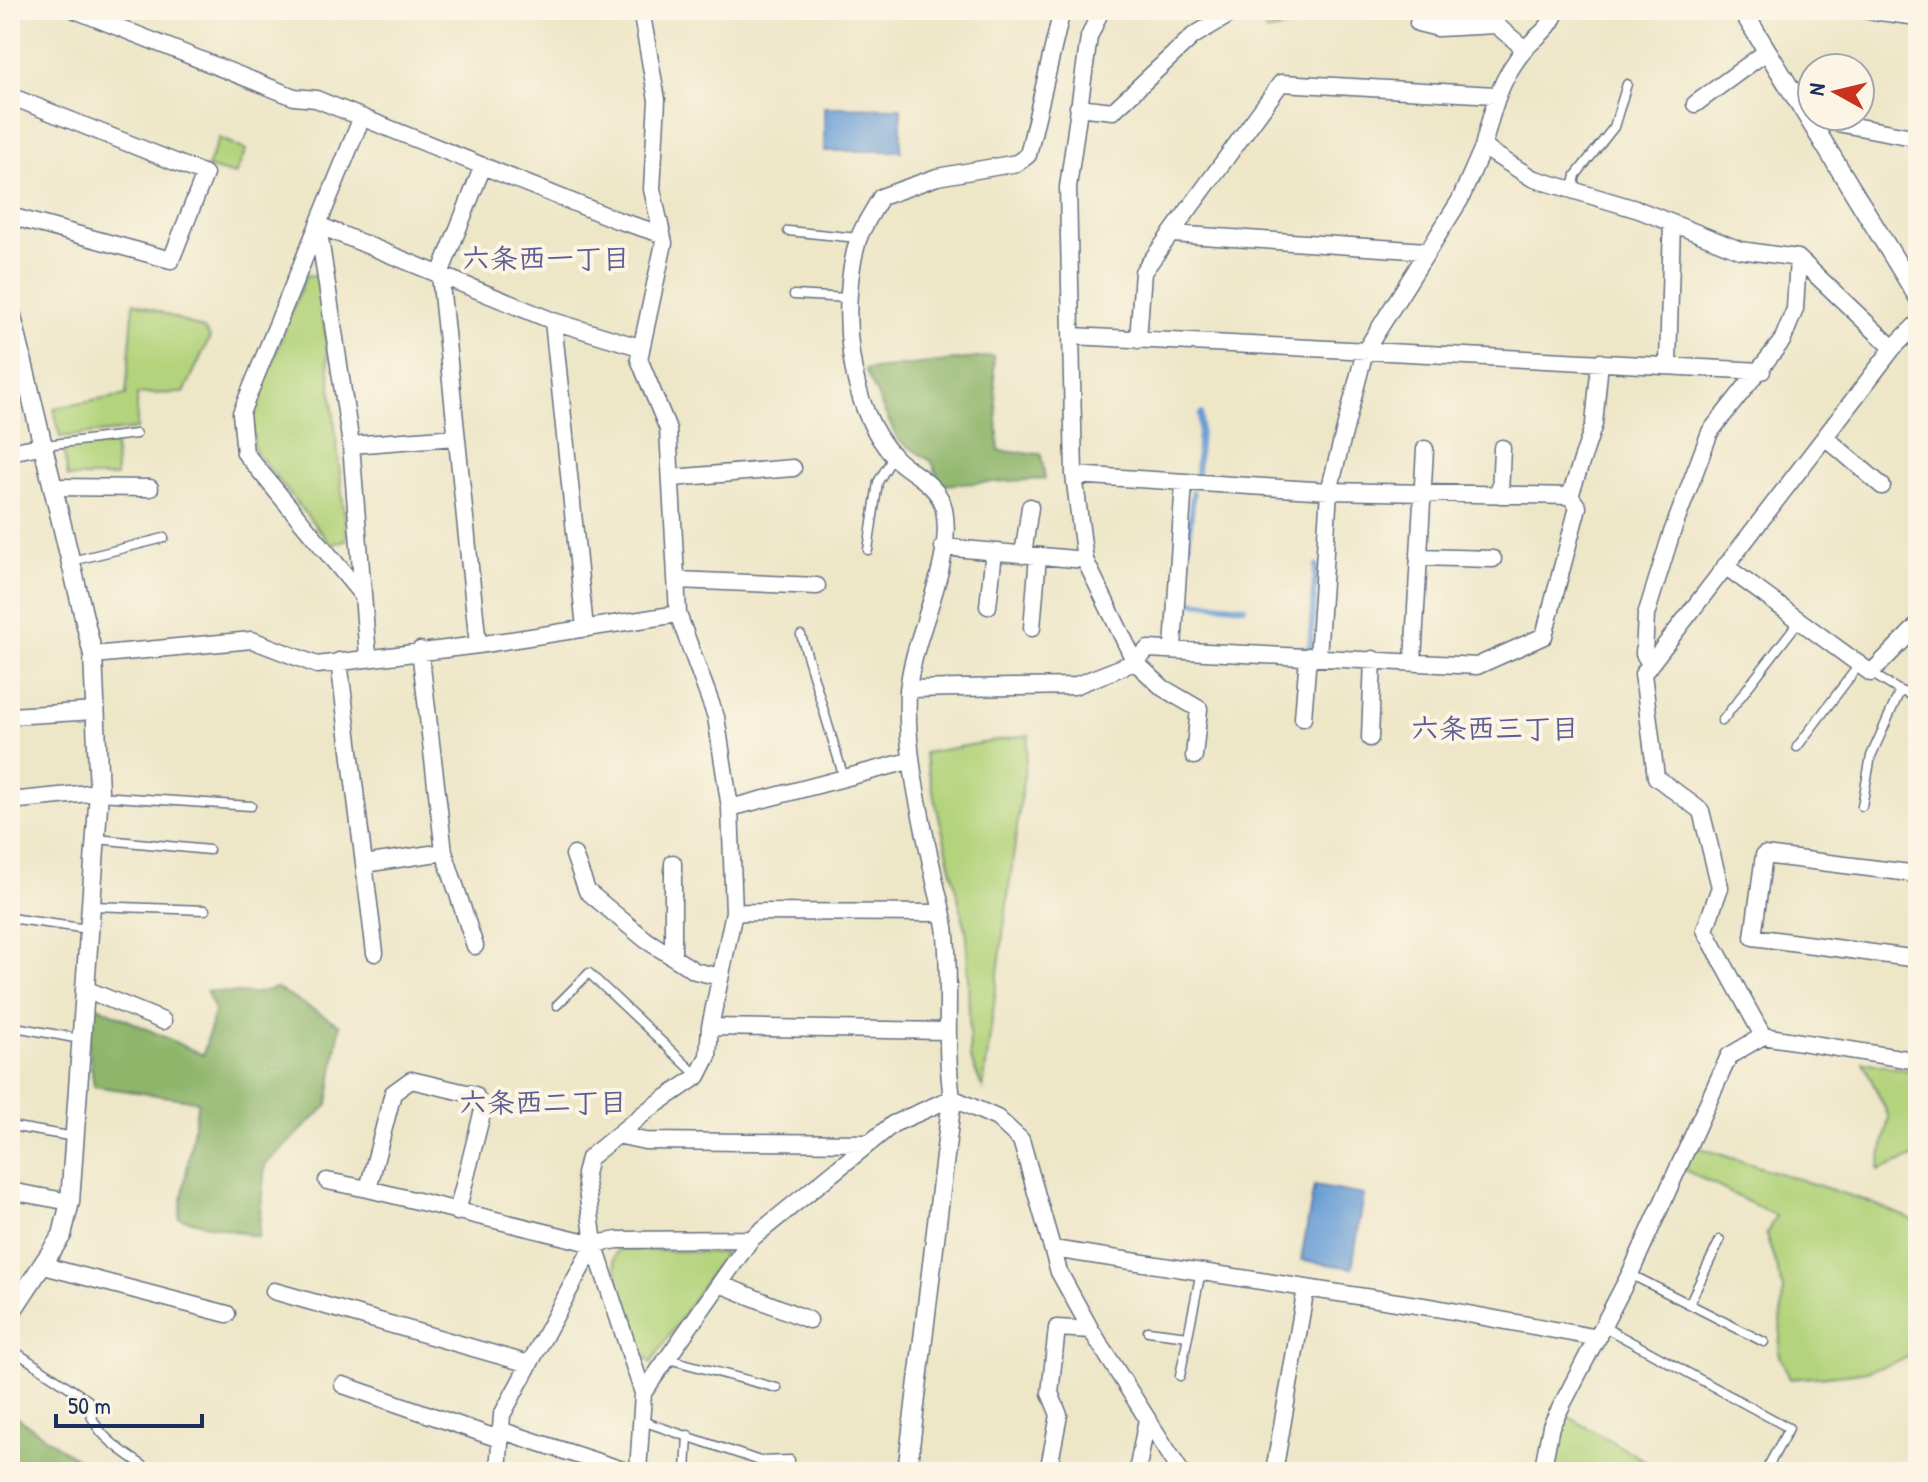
<svg xmlns="http://www.w3.org/2000/svg" width="1928" height="1482" font-family="'Patrick Hand','Klee One',sans-serif">
  <style>
    .green { fill: #b3d37b; stroke: #67816c; stroke-width: 2 }
    .forest { fill: #8eb56b; stroke: #547264; stroke-width: 2 }
    .water { fill: #699dd5; stroke: #42669a; stroke-width: 2 }
    .lines { fill: none; stroke-linecap: round; stroke-linejoin: round }
    .stream { stroke: #699dd5; stroke-width: 6 }
    .service-casing { stroke: #646f83; stroke-width: 11 }
    .minor-casing { stroke: #646f83; stroke-width: 19 }
    .tertiary-casing { stroke: #646f83; stroke-width: 21 }
    .service { stroke: #fff; stroke-width: 8 }
    .minor { stroke: #fff; stroke-width: 16 }
    .tertiary { stroke: #fff; stroke-width: 18 }
    .labels { text-anchor: middle; stroke-width: 8; stroke-linejoin: round; paint-order: stroke }
    .neighbourhood-label { font-size: 28px; font-weight: bold; fill: #5c5d92; stroke: #fcf5e5 }
  </style>
  <rect width="100%" height="100%" fill="#fcf5e5"/>
  <filter id="ink" filterUnits="userSpaceOnUse"><feTurbulence type="fractalNoise" baseFrequency=".0125" numOctaves="2"/><feDisplacementMap in="SourceGraphic" scale="16" xChannelSelector="R" yChannelSelector="G"/><feConvolveMatrix kernelMatrix="1 2 1 2 8 2 1 2 1" color-interpolation-filters="sRGB"/></filter>
  <filter id="wash" filterUnits="userSpaceOnUse"><feTurbulence type="fractalNoise" baseFrequency=".006" numOctaves="4" result="noise"/><feDisplacementMap in="SourceGraphic" scale="32" xChannelSelector="R" yChannelSelector="G"/><feGaussianBlur stdDeviation="1.8" result="paint"/><feColorMatrix in="noise" values="0 0 0 0 0 0 0 0 0 0 0 0 0 0 0 0 0 1.4 0 .05"/><feComposite in="paint" operator="in"/></filter>
  <g filter="url(#wash)">
    <rect width="100%" height="100%" fill="#ede6c7"/>
    <path class="green" d="M1259 10H1303L1304 24 1266 32Z
      M219 138 246 150 235 175 207 167Z
      M306 275 319 277 347 539 331 545 254 450 252 414Z
      M134 302 204 329 210 337 184 393 137 394V429L60 437 54 408 126 395Z
      M115 443 116 477H68L63 448Z
      M1029 735 983 1089 970 1058 967 935 924 753Z
      M1863 1062 1918 1072V1155L1878 1171 1889 1117Z
      M1694 1146 1867 1201 1918 1222V1351C1883 1375 1832 1375 1790 1379L1779 1353 1783 1289 1766 1234 1776 1216 1683 1169Z
      M618 1249 724 1253 651 1363 630 1341 614 1258Z
      M1569 1417 1647 1462 1642 1472H1551L1559 1436Z"/>
    <path class="forest" d="M993 356 999 451 1041 454 1045 479 941 485 932 462 898 440 865 370Z
      M276 988 340 1025 328 1105 265 1165 258 1237 179 1218 198 1101 94 1086 88 1044 93 1004 203 1055 215 1010 206 991 251 994Z
      M10 1412 94 1472H10Z"/>
    <path class="water" d="M824 107 901 108V151H824Z
      M1314 1186 1364 1195 1352 1268 1301 1260Z"/>
    <g class="lines">
      <path class="stream" d="M1197 473 1201 414
        M1186 569 1193 493
        M1183 601 1244 607
        M1280 648 1310 649 1316 566"/>
    </g>
  </g>
  <g filter="url(#ink)">
    <g class="lines">
      <defs>
        <path id="service" d="M1573 190 1576 175 1614 127 1627 84
          M788 231 858 238
          M794 295 848 298
          M45 445 136 434
          M868 550 878 482 893 457
          M72 561 164 538
          M801 635 844 778
          M1900 691 1918 697
          M1722 721 1799 621
          M1797 747 1859 665
          M100 796 251 806
          M1862 806 1871 756 1900 691 1871 673
          M97 839 209 850
          M92 906 205 910
          M10 918 88 929
          M557 1005 589 973 698 1076
          M10 1026 80 1039
          M10 1126 75 1137
          M1630 1274 1764 1342
          M1689 1304 1720 1240
          M1604 1327 1789 1428 1765 1472
          M1148 1331 1188 1336
          M10 1348 88 1400C90 1436 126 1452 152 1472
          M668 1359 777 1388
          M1180 1376 1201 1271
          M642 1421 760 1461 790 1460
          M686 1472 688 1435"/>
        <path id="minor" d="M75 10 294 97 316 99 617 220 661 234
          M641 10 657 100 652 189 664 243 639 359 668 429 678 614 716 717 730 808 909 761
          M1557 10C1550 29 1539 34 1526 48 1500 77 1492 111 1483 147L1532 178 1639 210 1740 250 1798 258 1893 348
          M1864 10 1918 17
          M1418 23 1438 28 1496 25 1525 49
          M10 96 205 174 171 260 10 216
          M1695 104 1766 52
          M1078 107 1113 111 1193 36 1237 10
          M362 117 241 413 245 453 362 595
          M1813 124 1826 121 1918 138
          M318 225 351 445 368 657
          M318 225 553 321 639 347
          M1172 234 1427 251
          M553 321 585 628
          M1072 336 1762 371
          M1138 340 1143 272 1281 83 1495 95
          M1668 364 1672 223
          M1825 437 1882 486
          M351 445 456 437
          M10 452 45 445
          M1074 475 1329 491 1570 496
          M672 478 793 468
          M55 487 150 488
          M1500 495 1502 448
          M1570 496 1594 424 1600 362
          M943 547 1085 560
          M1023 555 1030 507
          M1418 557 1493 559
          M1725 566 1871 673 1918 625
          M677 580 817 586
          M988 606 994 552
          M1032 628 1038 556
          M478 645 440 274 483 166
          M1173 648 1184 482
          M420 650 444 852 475 946
          M93 655 252 640 317 665 478 645 678 614
          M1318 657 1329 491 1365 351 1460 200 1483 147
          M339 661 375 953
          M1413 662 1425 449
          M1650 664 1644 654 1646 615 1671 535 1710 432 1782 341 1795 309 1798 258
          M908 689 1074 686 1135 662 1085 560 1074 475 1068 187 1089 37 1101 10
          M10 716 96 711
          M1303 718 1308 656
          M1370 738 1373 659
          M1194 756 1199 709 1163 688 1135 662 1148 649 1477 666 1544 636 1578 507 1570 496
          M10 801 99 792
          M574 855 587 891 646 940 695 971 720 977
          M364 864 444 852
          M1918 874 1764 855 1753 937 1918 959
          M734 912 942 913
          M673 957V863
          M85 989 163 1021
          M710 1027 946 1031
          M1763 1036 1705 930 1720 887 1701 811 1656 777 1643 674 1893 348 1918 323
          M952 1098C944 1044 951 990 946 936 945 918 939 900 935 882 922 819 905 757 908 692 912 635 955 566 944 509 939 484 911 474 895 458 846 406 839 305 858 240 863 225 874 210 881 197L937 177 1017 163 1028 155 1062 10
          M617 1135 645 1141 870 1143
          M327 1181 368 1189
          M10 1191 70 1202
          M457 1212 483 1110 475 1095 411 1080 393 1093 368 1189 594 1244 618 1240 751 1239
          M594 1244 643 1393
          M1053 1249 1436 1308 1598 1338
          M44 1266 227 1314
          M720 1284 809 1320
          M274 1291 529 1364
          M343 1385 499 1439
          M500 1430 629 1472
          M498 1472 502 1415 594 1244 585 1174 589 1158 648 1110 698 1076 708 1056 710 1027 734 912 730 808
          M638 1472 643 1393 751 1239 893 1124 952 1098 997 1118 1021 1140 1059 1272 1091 1330 1181 1472
          M1048 1472 1059 1415 1050 1393 1057 1328 1091 1330
          M1137 1472 1147 1419
          M1274 1472 1306 1288
          M1542 1472 1551 1426 1630 1274 1729 1056 1763 1036 1918 1061"/>
        <path id="tertiary" d="M1742 10 1918 297
          M10 308 93 655 99 792 70 1202 62 1235 10 1314
          M907 1472 952 1098"/>
      </defs>
      <use href="#service" class="service-casing"/>
      <use href="#minor" class="minor-casing"/>
      <use href="#tertiary" class="tertiary-casing"/>
      <use href="#service" class="service"/>
      <use href="#minor" class="minor"/>
      <use href="#tertiary" class="tertiary"/>
    </g>
  </g>
  <g class="labels">
    <g class="neighbourhood-label">
      <text x="546" y="268">六条西一丁目</text>
      <text x="1495" y="738">六条西三丁目</text>
      <text x="543" y="1112">六条西二丁目</text>
    </g>
  </g>
  <rect width="1928" height="1482" fill="none" stroke="#fcf5e5" stroke-width="40"/>
  <g transform="translate(1836 92) rotate(278)"><circle r="38" fill="#fcf5e5" stroke="#a2a6af" stroke-width="2"/>
  <path d="M0-6L14 30L0 20L-14 30Z" fill="#c8321e"/>
  <text y="-12" font-size="22" font-weight="bold" text-anchor="middle" fill="#1b2f5e">N</text>
  </g>
  <path d="M56 1414v12h146v-12" fill="none" stroke="#1b2f5e" stroke-width="4"/>
  <text x="68" y="1414" font-size="24" fill="#1b2f5e" stroke="#fcf5e5" stroke-width="6" paint-order="stroke">50 m</text>
</svg>
